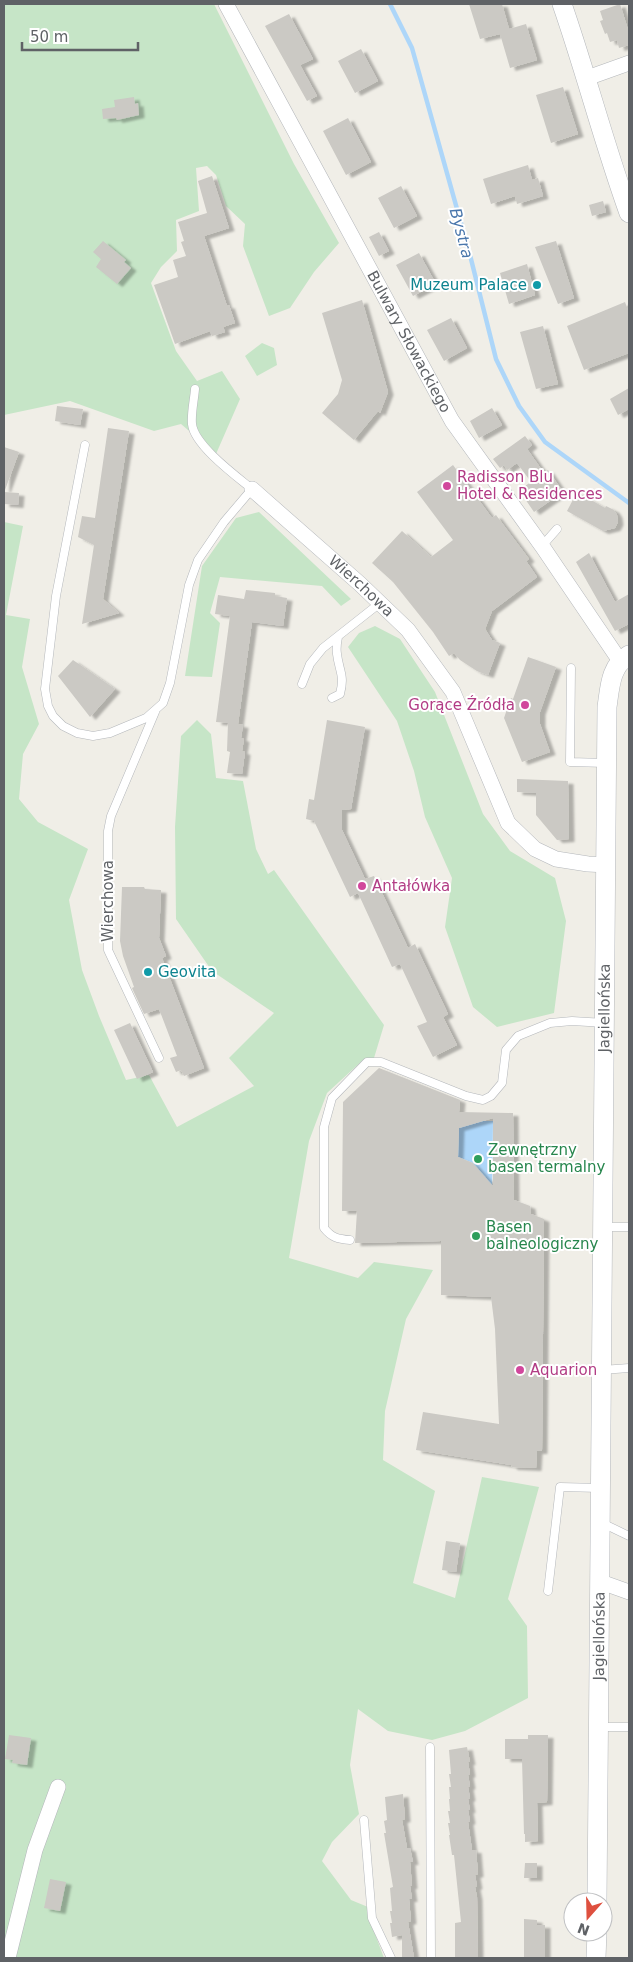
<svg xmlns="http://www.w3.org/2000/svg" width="633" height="1962" font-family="'DejaVu Sans',sans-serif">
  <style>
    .green { fill: #c6e5c7 }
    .water { fill: #add6f9 }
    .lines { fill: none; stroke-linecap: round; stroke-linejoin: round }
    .stream { stroke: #add6f9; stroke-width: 4.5 }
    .building { fill: #cbc9c4; fill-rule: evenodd; filter: url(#shadow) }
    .service-casing { stroke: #b4b7bb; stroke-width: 9 }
    .minor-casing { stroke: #b4b7bb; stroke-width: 16 }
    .tertiary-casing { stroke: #b4b7bb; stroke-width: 20 }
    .service { stroke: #fff; stroke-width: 8 }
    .minor { stroke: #fff; stroke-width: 15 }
    .tertiary { stroke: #fff; stroke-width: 19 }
    .culture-dot { fill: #0f9aa8; stroke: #fff; stroke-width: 2 }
    .hotel-dot { fill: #d1479c; stroke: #fff; stroke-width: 2 }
    .leisure-dot { fill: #2e9e5b; stroke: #fff; stroke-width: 2 }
    .labels { text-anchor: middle; stroke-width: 4; stroke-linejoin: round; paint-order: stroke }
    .culture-label { font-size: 15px; fill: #0d838f; stroke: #fff; text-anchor: end }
    .street-label { font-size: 15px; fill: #5f6266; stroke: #fff }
    .hotel-label { font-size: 15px; fill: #b23c85; stroke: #fff; text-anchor: start }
    .leisure-label { font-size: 15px; fill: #27864d; stroke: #fff; text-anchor: start }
    .water-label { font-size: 16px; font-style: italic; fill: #4a77ac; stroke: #fff }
  </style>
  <defs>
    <filter id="shadow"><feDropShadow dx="5.5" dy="3" stdDeviation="1" flood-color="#0004"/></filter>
  </defs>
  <rect width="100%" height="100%" fill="#f0eee7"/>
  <path class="green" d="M4 4H214L294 164 339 243 314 272 290 308 269 316 243 246 245 224 226 206 216 175 207 166 196 168 199 211 176 220 177 251 161 267 151 283 176 351 197 381 222 371 240 399 216 454 181 424 154 431 70 401 4 415Z
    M262 343 274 348 277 365 257 376 245 356Z
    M259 512 351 599 341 606 322 586 220 577 210 613 220 623 212 677 185 676 202 566 236 518Z
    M4 522 23 526 6 615 30 619 22 667 39 724 23 754 19 799 38 822 88 849 69 900 82 970 99 1016 126 1080 149 1075 177 1127 254 1086 229 1058 274 1013 212 971 176 919 175 827 181 736 197 720 211 734 216 778 243 781 256 849 268 874 274 870 384 1025 374 1058 363 1060 327 1093 309 1141 289 1258 358 1278 374 1262 433 1270 406 1319 385 1411 383 1460 435 1491 413 1583 455 1598 482 1477 539 1487 508 1599 527 1626 528 1698 465 1731 432 1740 388 1731 358 1709 350 1765 359 1814 332 1842 322 1861 351 1900 368 1907 369 1918 384 1958H4Z
    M375 626 400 639 435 692 483 814 510 851 555 878 566 921 554 1013 497 1027 473 1007 445 927 452 878 425 817 414 771 397 721 348 647 359 633Z"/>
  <path class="water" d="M483 1121H493L492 1198 473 1163 458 1157 459 1128Z"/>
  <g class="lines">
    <path class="stream" d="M390 4 412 48 471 259 496 359 519 406 545 442 629 503"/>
  </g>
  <path class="building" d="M469 4H502L509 29 526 24 537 60 510 68 500 34 480 39Z
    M620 4 629 33V45L619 48 617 40 610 42 607 33 605 34 600 21 603 20 600 11Z
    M289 14 313 59 300 65 317 96 307 101 265 26Z
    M361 49 378 81 355 93 338 61Z
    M563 87 578 134 551 143 536 95Z
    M134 97 135 104 138 103 139 115 117 120 116 118 103 119 102 109 115 107 114 100Z
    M348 118 371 162 346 175 323 131Z
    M528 165 532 180 538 178 543 196 517 204 515 196 491 204 483 179Z
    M212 176 229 228 204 236 227 306 229 305 235 323 223 327 225 332 212 336 210 331 175 344 154 285 178 277 173 260 186 256 181 242 184 241 178 222 207 213 198 181Z
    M401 186 417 216 394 228 378 198Z
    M603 201 606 212 592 216 589 205Z
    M379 232 389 251 379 256 369 237Z
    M103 241 126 260 124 262 131 268 117 284 96 267 101 259 93 252Z
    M556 241 574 298 558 304 535 247Z
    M419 253 436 284 413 296 396 265Z
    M527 264 535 295 509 304 500 273Z
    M362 300 388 392 380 413 378 411 354 440 322 413 338 394 342 380 322 313Z
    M625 302 629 313V353L584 370 567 326Z
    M451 318 467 348 444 361 427 330Z
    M543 326 558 384 536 389 520 332Z
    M629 388V409L618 415 610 399Z
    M57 406 83 409 80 425 55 421Z
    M492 408 502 425 479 438 470 421Z
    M108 428 129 431 103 599 119 613 82 624 94 545 78 537 82 516 95 518Z
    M525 436 532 445 527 449 544 473 548 470 563 492 534 512 519 490 531 482 517 463 507 470 504 465 500 468 493 459Z
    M4 447 19 452 5 490H4Z
    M453 465 492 518 496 515 529 559 526 561 537 577 492 611 485 629 492 640 500 643 488 675 477 671 460 660 454 653 449 656 433 632 393 582 372 563 402 531 431 557 453 540 417 492Z
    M4 492 19 493 18 505 4 504Z
    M577 492 605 508 606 506 614 510 617 515 618 522 615 528 603 531 567 511Z
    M589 553 615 602 629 594V624L615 631 576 562Z
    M246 590 275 593V596L287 598 283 626 252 622 238 724 243 725 241 738 244 739 242 751 245 752 242 774 227 773 230 752 227 751 228 723 216 722 230 616 215 614 218 595 244 599Z
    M528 657 556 667 540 712V724L550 752 522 762 504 718 511 698 513 699Z
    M73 660 115 689 90 717 58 676Z
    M327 720 365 727 351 809 342 810V830L365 879 374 876 408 948 415 944 448 1014 443 1017 457 1045 433 1057 417 1026 427 1022 400 964 392 967 358 893 350 897 314 821 306 819 309 799 314 800Z
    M517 779 568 781 569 839 557 840 536 815V793L517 792Z
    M122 887H144L145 889 161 890 159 938 166 956 162 958 204 1068 184 1076 181 1070 176 1072 170 1058 177 1056 159 1009 144 1014 132 988 134 987 123 956 120 941Z
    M130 1023 153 1072 137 1079 114 1030Z
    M379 1068 460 1100 459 1112 513 1113 514 1200 530 1206 531 1214 544 1219 542 1451H537L536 1468 512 1467 511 1465 416 1450 423 1412 499 1424 495 1329 491 1297 441 1295V1241L355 1243 357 1211H342L343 1102ZM493 1118V1186L473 1163 458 1157 459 1128Z
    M446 1541 460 1543 456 1572 442 1570Z
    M9 1735 31 1738 27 1765 12 1763 13 1760 5 1759Z
    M528 1735H548L547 1802 537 1803 538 1841 525 1842V1834H524L522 1759H505V1739H528Z
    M467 1747 470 1762H468L470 1774 468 1775 470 1786 468 1787 470 1798 468 1799 470 1810H468L470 1821 468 1822 472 1850H476L478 1874 475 1875 477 1886 475 1887 477 1897 478 1958H455V1923L461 1922 454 1855H452L449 1835H450L448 1823H450L448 1811H450L449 1799H450L449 1787H451L449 1774H451L449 1750Z
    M403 1794 405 1819 402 1820 407 1848H410L413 1862H410L412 1886H410L412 1899H409L411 1921 408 1922 414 1958H402V1935L392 1937 390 1923H392L390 1911H392L390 1888 393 1887 384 1833H386L384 1821 387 1820 385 1797Z
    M525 1863H537V1878H524Z
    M50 1879 66 1882 60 1911 44 1908Z
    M524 1919 537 1920V1925H545V1958H524Z"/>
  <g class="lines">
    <defs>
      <path id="service" d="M85 445 56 596 45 689 48 706 53 716 63 726 77 733 93 736 110 733 146 718 163 703 170 683 189 585 198 560 224 522 252 489C236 476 194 445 192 424 191 413 194 401 195 389
        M542 546 557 529
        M571 668 570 762 606 763
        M302 684 310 664 323 648 380 603
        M332 698 340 694C345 675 339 671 337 654 336 648 337 642 338 637
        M155 712 111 816 108 831V950L159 1058
        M603 1227H629
        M350 1240C338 1239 332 1238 324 1228V1127L332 1098 367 1062H381L466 1096 483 1100 491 1096 502 1083 506 1050 518 1036 550 1023 572 1021 605 1023
        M602 1370 629 1368
        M602 1523 629 1536
        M548 1591 560 1487 600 1488
        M598 1727H629
        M430 1747 431 1958
        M364 1820 372 1918 391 1958"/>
      <g id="minor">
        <path id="s1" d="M226 4 452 421 542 546 620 661"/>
        <path d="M587 78 629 63"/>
        <path id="s2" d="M252 489 360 584 408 630 453 692 508 823 535 849 556 859 588 864 607 865"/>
        <path d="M601 1582 629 1592"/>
        <path d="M8 1958 35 1850 58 1787"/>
      </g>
      <g id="tertiary">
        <path d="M562 4C586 73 604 144 629 213"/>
        <path id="s3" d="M597 1902 607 707C610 687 610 666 629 655"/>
        <path d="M596 1958 597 1932"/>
      </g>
    </defs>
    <use href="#service" class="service-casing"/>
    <use href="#minor" class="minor-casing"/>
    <use href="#tertiary" class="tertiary-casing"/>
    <use href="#service" class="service"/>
    <use href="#minor" class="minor"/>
    <use href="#tertiary" class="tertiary"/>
  </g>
  <g class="culture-dot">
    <circle cx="537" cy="285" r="5"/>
    <circle cx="148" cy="972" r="5"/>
  </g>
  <g class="hotel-dot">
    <circle cx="447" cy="486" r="5"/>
    <circle cx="525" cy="705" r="5"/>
    <circle cx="362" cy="886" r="5"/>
    <circle cx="520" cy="1370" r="5"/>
  </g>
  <g class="leisure-dot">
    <circle cx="478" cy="1159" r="5"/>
    <circle cx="476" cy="1236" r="5"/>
  </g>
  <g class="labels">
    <g class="culture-label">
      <text x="527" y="290">Muzeum Palace</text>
      <text x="158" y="977" text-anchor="start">Geovita</text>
    </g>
    <g class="street-label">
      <text dy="5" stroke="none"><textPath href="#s1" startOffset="384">Bulwary Słowackiego</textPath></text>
      <text dy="5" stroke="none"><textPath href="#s2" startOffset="146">Wierchowa</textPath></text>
      <text transform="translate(108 901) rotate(-90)" y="5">Wierchowa</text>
      <text dy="5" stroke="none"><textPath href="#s3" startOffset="894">Jagiellońska</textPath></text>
      <text dy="5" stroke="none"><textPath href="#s3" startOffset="266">Jagiellońska</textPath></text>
    </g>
    <g class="hotel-label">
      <text x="457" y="482">Radisson Blu<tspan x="457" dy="17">Hotel &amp; Residences</tspan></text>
      <text x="515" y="710" text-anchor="end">Gorące Źródła</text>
      <text x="372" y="891">Antałówka</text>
      <text x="530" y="1375">Aquarion</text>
    </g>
    <g class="leisure-label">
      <text x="488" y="1155">Zewnętrzny<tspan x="488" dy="17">basen termalny</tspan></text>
      <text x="486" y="1232">Basen<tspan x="486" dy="17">balneologiczny</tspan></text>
    </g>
    <g class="water-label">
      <text transform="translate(462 233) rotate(75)" y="6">Bystra</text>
    </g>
  </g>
  <rect width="633" height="1962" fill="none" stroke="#5f6266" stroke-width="10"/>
  <g transform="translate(588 1917) rotate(200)"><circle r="24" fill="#ffffff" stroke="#bfc0c2"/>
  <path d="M0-4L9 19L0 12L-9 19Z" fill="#de503f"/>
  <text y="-8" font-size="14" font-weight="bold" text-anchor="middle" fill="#5f6266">N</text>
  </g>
  <path d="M22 42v8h116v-8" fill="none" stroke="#5f6266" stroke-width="2.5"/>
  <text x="30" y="42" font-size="15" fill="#5f6266" stroke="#ffffff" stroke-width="4" paint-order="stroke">50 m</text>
</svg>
